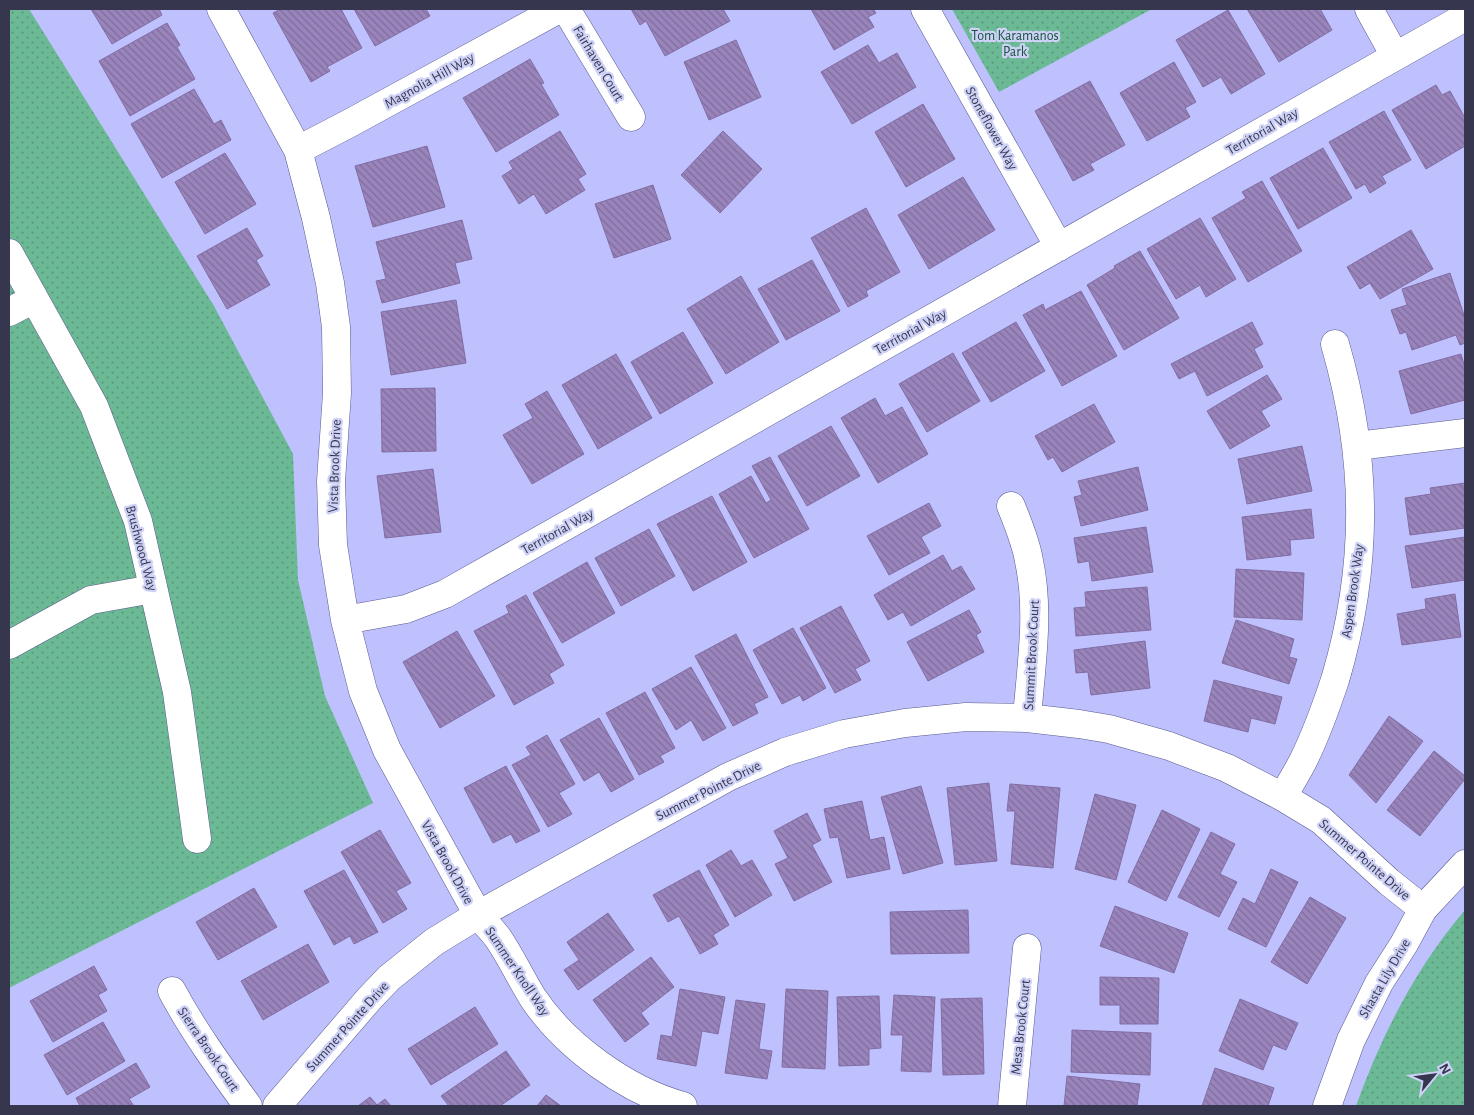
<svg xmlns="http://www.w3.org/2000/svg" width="1474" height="1115" font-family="'Alegreya Sans',sans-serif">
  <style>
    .grass { fill: url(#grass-dots) }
    .building { fill: url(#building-back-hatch); stroke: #826da3 }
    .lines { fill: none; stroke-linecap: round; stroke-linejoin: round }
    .street-casing { stroke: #58598e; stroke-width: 29 }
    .secondary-casing { stroke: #58598e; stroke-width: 29 }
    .path { stroke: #8486b3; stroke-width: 3; stroke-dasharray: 1 4; stroke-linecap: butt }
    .street { stroke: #fff; stroke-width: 28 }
    .secondary { stroke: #fff; stroke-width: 28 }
    .labels { text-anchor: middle; stroke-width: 4.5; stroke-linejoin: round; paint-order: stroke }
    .park-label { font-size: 14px; fill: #145239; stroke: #ced1f6 }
    .street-label { font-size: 14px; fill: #36374f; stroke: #ced1f6 }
  </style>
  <defs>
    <pattern id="grass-dots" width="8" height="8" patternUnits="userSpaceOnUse" patternTransform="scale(1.25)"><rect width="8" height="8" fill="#6cba95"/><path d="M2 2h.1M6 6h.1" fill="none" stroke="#5a987c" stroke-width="1.8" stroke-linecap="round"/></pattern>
    <pattern id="building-back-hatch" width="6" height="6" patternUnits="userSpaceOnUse" patternTransform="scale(1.25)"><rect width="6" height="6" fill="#9a84bc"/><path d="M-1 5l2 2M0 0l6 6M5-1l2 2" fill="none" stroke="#7e6d9b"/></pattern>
  </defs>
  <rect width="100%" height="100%" fill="#bec1fe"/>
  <path class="grass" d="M9 9H29L214 306 293 454 298 580 325 696 373 803 9 988Z
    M952 9H1152L999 92Z
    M1465 910V1106H1356C1381 1036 1416 967 1465 910Z"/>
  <path class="building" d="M91 9H159L162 15 112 44Z
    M281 9H341L362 48 327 67 330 71 311 82 273 13Z
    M354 9H426L430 16 375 46Z
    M631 9H723L730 21 665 56 646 21 640 25Z
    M811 9H873L876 13 868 17 874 27 834 50Z
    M1247 9H1320L1332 30 1279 62Z
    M1228 10 1265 74 1231 94 1221 77 1203 87 1176 40Z
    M167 23 180 45 177 47 195 79 130 116 99 61Z
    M736 40 761 97 709 120 684 62Z
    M868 45 879 63 897 53 916 87 852 124 821 72Z
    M530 59 544 83 541 84 559 115 496 152 463 98Z
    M1174 62 1196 102 1185 108 1190 117 1147 141 1120 93Z
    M1090 81 1125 145 1090 164 1094 170 1073 181 1035 111Z
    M1436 85 1442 95 1450 91 1465 118V146L1426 169 1392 110Z
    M194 89 214 124 221 120 231 140 162 178 131 124Z
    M923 104 955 159 906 187 875 132Z
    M1384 111 1411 160 1382 176 1386 183 1370 193 1365 184 1356 189 1329 142Z
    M560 131 586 174 578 179 585 190 546 214 534 194 519 204 502 176 513 169 509 162Z
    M723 131 762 169 720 213 681 175Z
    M427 146 445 207 373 227 355 166Z
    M1323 148 1352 198 1298 229 1270 178Z
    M225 153 256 204 205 234 175 182Z
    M963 177 995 230 929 269 898 215Z
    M1262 181 1302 251 1248 282 1212 218 1246 198 1242 192Z
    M653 185 671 239 614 258 595 204Z
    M866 208 900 272 866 291 868 296 848 307 811 238Z
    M1200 218 1236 279 1206 297 1200 285 1176 299 1147 249Z
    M462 220 472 259 455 263 460 283 382 303 376 281 386 279 376 242Z
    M247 228 263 256 256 260 270 285 227 309 197 256Z
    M1411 230 1433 269 1380 299 1370 283 1360 289 1347 267Z
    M1140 251 1179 318 1124 350 1087 285 1115 268 1114 266Z
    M812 260 840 311 786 340 758 289Z
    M1450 273 1465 318V343L1460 345 1456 335 1412 350 1406 332 1400 334 1391 310 1407 305 1402 289Z
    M741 276 779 342 726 374 687 309Z
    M1081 291 1117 356 1062 386 1023 315 1043 304 1045 310Z
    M456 300 466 363 391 375 381 312Z
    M1016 322 1045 371 991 402 962 353Z
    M1252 322 1263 344 1254 349 1263 367 1207 396 1195 371 1179 379 1171 364Z
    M683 332 713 383 660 414 631 362Z
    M953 353 980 401 927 432 899 384Z
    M616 354 652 418 598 449 562 385Z
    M1461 354 1465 368V400L1411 414 1399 371Z
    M1267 375 1282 399 1261 411 1270 426 1230 449 1207 411Z
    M435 388 436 451 382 452 381 389Z
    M547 391 584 454 532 484 503 435 533 418 525 404Z
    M875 398 885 416 902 407 928 454 878 483 841 418Z
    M1094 404 1115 442 1062 472 1053 457 1048 460 1035 436Z
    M831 426 860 476 807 506 778 456Z
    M1302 446 1312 491 1247 504 1238 459Z
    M770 457 809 529 754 558 719 494 751 476 766 503 771 500 752 466Z
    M1138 467 1148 510 1081 526 1074 497 1082 495 1078 481Z
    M433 469 441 532 385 538 377 476Z
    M1465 483V528L1410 535 1405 498 1431 494 1430 488Z
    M712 496 747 562 693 591 657 524Z
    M929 503 941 526 921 537 930 553 889 575 867 536Z
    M1311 509 1314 538 1290 540 1291 555 1247 560 1242 517Z
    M1146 527 1153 572 1092 581 1089 561 1078 563 1074 538Z
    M649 529 675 576 621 606 595 558Z
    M1465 537V580L1412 588 1405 546Z
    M943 555 952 571 961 566 975 589 911 626 903 612 888 620 874 595Z
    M587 562 615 613 562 643 533 593Z
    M1236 569 1304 573 1302 620 1234 617Z
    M1147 587 1151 630 1076 636 1074 608 1086 607 1085 592Z
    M1455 594 1461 637 1402 645 1397 614 1426 609 1425 599Z
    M526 595 564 665 549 674 554 683 514 705 474 631 509 613 506 606Z
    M841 606 870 661 855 669 861 680 835 693 800 628Z
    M969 610 981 632 976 635 984 652 928 681 907 642Z
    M1236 620 1294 639 1289 657 1297 659 1289 684 1222 663Z
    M793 628 826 688 803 701 800 695 782 704 753 650Z
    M457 631 495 696 440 728 403 662Z
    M736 634 768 697 754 704 758 713 733 726 695 656Z
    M1145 641 1150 688 1091 695 1088 672 1076 673 1074 650Z
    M691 667 726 728 703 741 691 720 676 730 652 689Z
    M1214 680 1282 697 1275 724 1251 718 1248 732 1204 721Z
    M645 692 675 748 660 756 664 762 639 775 606 713Z
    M1389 716 1423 741 1376 803 1349 775Z
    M599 718 634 779 611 792 599 772 584 781 560 740Z
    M547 735 575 784 559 793 572 814 548 827 512 765 531 755 526 747Z
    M1434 751 1465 776V779L1420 836 1387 810Z
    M506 766 540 831 516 843 511 834 493 843 464 788Z
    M989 783 997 861 955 865 947 788Z
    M1010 784 1060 788 1053 868 1011 864 1015 811H1007Z
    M921 786 943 863 903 874 881 797Z
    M1095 794 1136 805 1116 880 1075 869Z
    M862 801 870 840 884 837 890 869 847 878 838 837 830 838 824 809Z
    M1162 810 1200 829 1166 901 1128 882Z
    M807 813 821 840 812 845 832 882 794 901 775 864 788 858 774 831Z
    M380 830 411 883 396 891 407 909 383 923 341 852Z
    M1211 832 1235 844 1220 874 1237 882 1219 917 1178 897Z
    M731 850 741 866 752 860 772 895 735 917 706 865Z
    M1271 869 1298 882 1266 947 1228 929 1243 898 1255 904Z
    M344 870 378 932 354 944 350 936 334 945 304 891Z
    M699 870 729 925 713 935 718 944 700 954 679 916 668 922 653 895Z
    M254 888 277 927 218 960 196 922Z
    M1310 897 1346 918 1307 984 1271 962Z
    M1115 906 1188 933 1174 973 1100 946Z
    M968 910 969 953 891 954 890 912Z
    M608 913 634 950 578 990 564 970 579 960 567 942Z
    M308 944 329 982 263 1020 241 981Z
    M651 957 674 987 641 1013 649 1024 625 1042 593 1000Z
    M94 966 107 990 98 995 107 1011 53 1042 30 1001Z
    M1100 977 1159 978 1158 1024H1120V1005H1100Z
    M680 989 725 997 718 1034 702 1031 696 1066 657 1059 661 1035 672 1037Z
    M786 989 828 991 825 1069 782 1067Z
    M894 995 935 997 931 1072 901 1071 903 1035H891Z
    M879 996 881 1048 869 1049V1065L839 1066 837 997Z
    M982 998 984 1074 943 1075 941 999Z
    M1240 999 1298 1023 1286 1050 1273 1045 1263 1070 1219 1051Z
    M736 1000 765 1004 759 1049 772 1051 767 1079 725 1073Z
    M475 1007 498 1044 431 1085 408 1049Z
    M103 1022 125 1061 67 1095 44 1055Z
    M1072 1030 1151 1033 1150 1075 1071 1072Z
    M506 1051 530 1085 500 1106H449L441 1096Z
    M136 1063 150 1087 129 1099 134 1106H80L76 1098Z
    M1215 1068 1274 1088 1268 1106H1202Z
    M1067 1076 1140 1084 1137 1106H1064Z
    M546 1095 561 1106H537Z
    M370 1097 377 1105 385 1099 391 1106H358Z"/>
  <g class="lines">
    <defs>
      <path id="street" d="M221 9 298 150 316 218 330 283 336 327 337 393 331 481 333 545 345 620 363 691 387 750 478 915C485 923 492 930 498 938 511 957 521 979 533 998 565 1046 627 1091 683 1106
        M566 9 631 117
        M925 9 1059 247
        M1369 9 1395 56
        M298 150 350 123 559 9
        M9 253 94 406 138 521 177 692 197 839
        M9 312 34 299
        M1357 446 1465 433
        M1011 506C1018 524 1026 542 1029 561 1040 612 1031 666 1027 718
        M345 620 406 609 445 594 1465 17
        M9 645 91 600 153 589
        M1283 797C1289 785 1297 773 1303 761 1316 735 1326 707 1335 680 1369 566 1368 458 1335 344
        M172 991C194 1032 221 1069 248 1106
        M277 1106 369 999 389 978 434 942 478 915 728 777 785 752 844 734 905 723 966 717 1027 718 1079 724 1109 729 1169 746 1227 768 1283 797 1321 820 1389 882 1423 909
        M1012 1106 1027 948"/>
      <path id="secondary" d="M1327 1106 1351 1040 1379 983 1404 944 1423 909 1465 864"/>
    </defs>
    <use href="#street" class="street-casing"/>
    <use href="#secondary" class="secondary-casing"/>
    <path class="path" d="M1055 9H1060"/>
    <use href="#street" class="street"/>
    <use href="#secondary" class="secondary"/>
  </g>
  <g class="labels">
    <g class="park-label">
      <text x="1015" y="40">Tom Karamanos<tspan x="1015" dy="16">Park</tspan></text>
    </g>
    <g class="street-label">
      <text transform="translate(599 63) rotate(59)" y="5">Fairhaven Court</text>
      <text transform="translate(429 80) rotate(-29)" y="5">Magnolia Hill Way</text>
      <text transform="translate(992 128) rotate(61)" y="5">Stoneflower Way</text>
      <text transform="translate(1262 131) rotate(-30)" y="5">Territorial Way</text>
      <text transform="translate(910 331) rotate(-29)" y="5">Territorial Way</text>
      <text transform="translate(334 466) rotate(-88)" y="5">Vista Brook Drive</text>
      <text transform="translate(557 531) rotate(-29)" y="5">Territorial Way</text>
      <text transform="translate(142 548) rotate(75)" y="5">Brushwood Way</text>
      <text transform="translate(1352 591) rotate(-82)" y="5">Aspen Brook Way</text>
      <text transform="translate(1031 655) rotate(-87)" y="5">Summit Brook Court</text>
      <text transform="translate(708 790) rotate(-27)" y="5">Summer Pointe Drive</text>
      <text transform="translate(1365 859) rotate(41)" y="5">Summer Pointe Drive</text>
      <text transform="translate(448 862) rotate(61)" y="5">Vista Brook Drive</text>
      <text transform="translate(518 971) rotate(56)" y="5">Summer Knoll Way</text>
      <text transform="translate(1384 978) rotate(-60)" y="5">Shasta Lily Drive</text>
      <text transform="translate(347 1026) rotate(-48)" y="5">Summer Pointe Drive</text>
      <text transform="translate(1020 1027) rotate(-84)" y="5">Mesa Brook Court</text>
      <text transform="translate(209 1049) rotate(56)" y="5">Sierra Brook Court</text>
    </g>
  </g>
  <rect width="1474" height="1115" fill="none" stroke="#36374f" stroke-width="20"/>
  <g transform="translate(1434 1075) rotate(61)" stroke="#ced1f6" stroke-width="4" paint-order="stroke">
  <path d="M0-4L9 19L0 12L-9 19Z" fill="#36374f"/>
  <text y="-8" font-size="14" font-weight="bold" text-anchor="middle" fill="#36374f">N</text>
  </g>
</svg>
